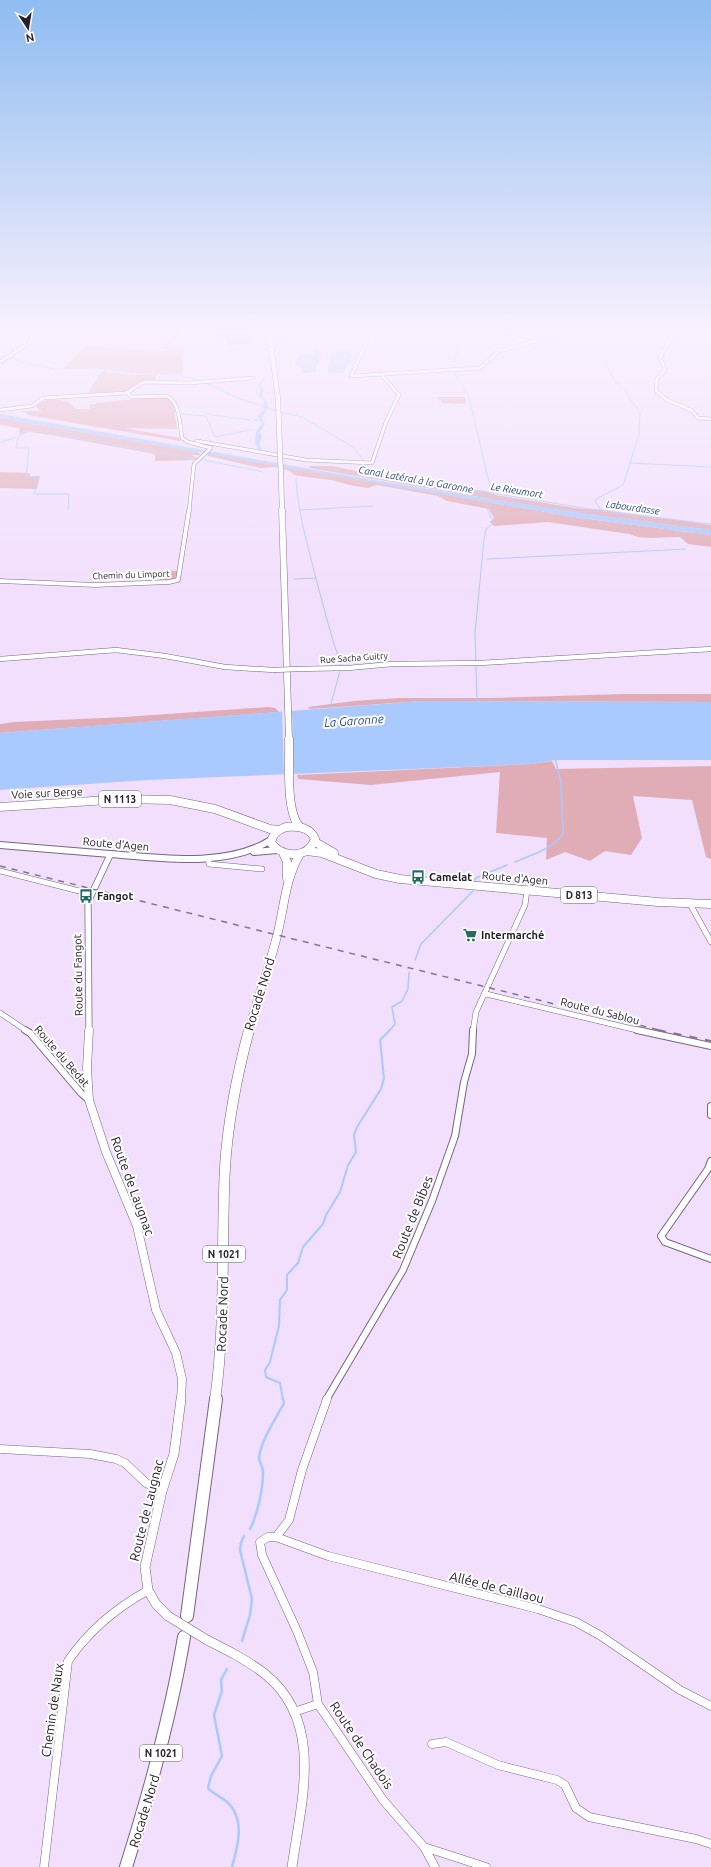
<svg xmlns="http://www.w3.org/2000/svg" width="711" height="1867" font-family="Ubuntu,sans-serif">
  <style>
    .green { fill: #e0adb7 }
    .water { fill: #aac9fe }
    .pier { fill: #f2dffd }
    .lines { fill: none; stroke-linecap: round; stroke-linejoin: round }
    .stream-far3 { stroke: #aac9fe; stroke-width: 1 }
    .stream-far2 { stroke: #aac9fe; stroke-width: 1.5 }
    .stream-far1 { stroke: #aac9fe; stroke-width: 2 }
    .stream { stroke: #aac9fe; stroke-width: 2.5 }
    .minor-far4-casing { stroke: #776681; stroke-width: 4 }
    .minor-far3-casing { stroke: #776681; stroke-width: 5 }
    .minor-far2-casing { stroke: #776681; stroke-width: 6 }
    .minor-far1-casing { stroke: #776681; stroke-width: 8 }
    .minor-casing { stroke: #776681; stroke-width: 9 }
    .tertiary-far3-casing { stroke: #776681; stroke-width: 5.5 }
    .tertiary-far2-casing { stroke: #776681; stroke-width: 7 }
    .tertiary-far1-casing { stroke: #776681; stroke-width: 9 }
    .tertiary-casing { stroke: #776681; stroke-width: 10 }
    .secondary-casing { stroke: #776681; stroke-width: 8 }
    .primary-far4-casing { stroke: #776681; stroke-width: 5.5 }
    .primary-far3-casing { stroke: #776681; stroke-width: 7 }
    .primary-far2-casing { stroke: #776681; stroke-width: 9 }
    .primary-far1-casing { stroke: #776681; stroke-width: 11 }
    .primary-casing { stroke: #776681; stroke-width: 14 }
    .minor-far4 { stroke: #fff; stroke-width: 3 }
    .minor-far3 { stroke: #fff; stroke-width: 4 }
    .minor-far2 { stroke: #fff; stroke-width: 5 }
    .minor-far1 { stroke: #fff; stroke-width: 6 }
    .minor { stroke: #fff; stroke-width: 8 }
    .tertiary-far3 { stroke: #fff; stroke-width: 4.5 }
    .tertiary-far2 { stroke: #fff; stroke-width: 5.5 }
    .tertiary-far1 { stroke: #fff; stroke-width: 8 }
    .tertiary { stroke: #fff; stroke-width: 9 }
    .secondary { stroke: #fff; stroke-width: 6 }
    .primary-far4 { stroke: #fff; stroke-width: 4.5 }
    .primary-far3 { stroke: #fff; stroke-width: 6 }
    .primary-far2 { stroke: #fff; stroke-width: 8 }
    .primary-far1 { stroke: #fff; stroke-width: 10 }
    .primary { stroke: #fff; stroke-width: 12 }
    .rail-far1 { stroke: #827589; stroke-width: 1.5; stroke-dasharray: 6 6; stroke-linecap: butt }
    .rail { stroke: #827589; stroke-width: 2; stroke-dasharray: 8 8; stroke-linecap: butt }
    .tertiary-bridge-far1-casing { stroke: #776681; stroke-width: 5.5; stroke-linecap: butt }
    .tertiary-bridge-casing { stroke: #776681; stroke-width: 10; stroke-linecap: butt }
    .primary-bridge-casing { stroke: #776681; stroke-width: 5.5; stroke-linecap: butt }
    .tertiary-bridge-far1 { stroke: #fff; stroke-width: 4.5 }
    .tertiary-bridge { stroke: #fff; stroke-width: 9 }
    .primary-bridge { stroke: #fff; stroke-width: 4.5 }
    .labels { text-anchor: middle; stroke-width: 4; stroke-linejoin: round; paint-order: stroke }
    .far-street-label { font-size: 9px; fill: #27202b; stroke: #fff }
    .far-water-label { font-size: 10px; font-style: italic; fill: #284b89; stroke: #fff }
    .shield { fill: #fff; stroke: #68636b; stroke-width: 1 }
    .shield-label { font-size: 10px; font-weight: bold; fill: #27202b }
    .street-label { font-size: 11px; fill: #27202b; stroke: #fff }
    .poi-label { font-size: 11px; font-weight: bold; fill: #27202b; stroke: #fff; text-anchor: start }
    .water-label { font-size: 12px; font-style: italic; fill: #284b89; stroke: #fff }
    .near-street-label { font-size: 13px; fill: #27202b; stroke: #fff }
  </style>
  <rect width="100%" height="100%" fill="#f2dffd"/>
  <path class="green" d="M171 330H180L169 347 184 348 182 374 131 373 93 368 65 369 64 367 87 346 166 351 168 349 162 348 172 337 170 333Z
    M225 333 229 334 230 336 248 335 251 343 230 346 220 337Z
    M102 371 130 375H157L154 381H140L131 391 122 393H88Z
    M436 397H465L466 404 442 403Z
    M145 398H168L172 402 174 407 177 429 124 428 180 438V441L27 415V413L21 411H42L36 407 37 405C47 397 68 398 76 409H90L89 405 97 403Z
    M0 418 198 452 201 455H191L198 458 195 460 155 461V454L51 435 29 432 20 435 19 428 0 425Z
    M208 453 574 517 711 535V547L688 544 680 537 651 538 638 537 629 534 548 522 494 526 490 522 494 518 489 509 447 501 438 496 377 485 368 488 354 486 331 480 300 476 294 475 290 471 275 467 260 468 208 456Z
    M310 466H333L360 472 373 470 382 474 489 492 496 495 582 509H597L711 525V530L562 511 309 468Z
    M0 472 30 473V476H40L37 489 0 488Z
    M164 570 177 571V578L175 580H160V574H152L153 572Z
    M622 694H711V702L422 701 310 709 308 707 354 701 399 698H490Z
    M268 707 275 708 279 712 0 733V724L14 722 125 717Z
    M552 761 556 769 711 766V859L706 857 692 800 633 796 642 838 631 855 605 851 590 861 565 852 546 860 547 838 496 833 500 772 371 785 298 779 297 775 532 764Z"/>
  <path class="water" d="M316 349 322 350 315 372 302 373 303 369 296 366 295 363 299 355 309 354Z
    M336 349 349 351 353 354 351 361 343 373 327 372 331 356Z
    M264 378 265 379 260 385 264 390 262 396 267 402 268 409 266 410 262 418 265 424 260 432 262 437 259 445 262 449 261 451H259L255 443 256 431 262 423 257 416 264 410 263 407 265 405 264 401 258 395 261 390 258 386Z
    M0 414C237 455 473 501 711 530V535L574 517 0 418Z
    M422 701 711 702V760H555L532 764 147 780 0 790V733Z"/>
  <path class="pier" d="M292 709 294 777H284L282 710Z"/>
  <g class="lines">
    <path class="stream-far3" d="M383 330 463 334
      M473 330 533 339
      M623 330 613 356 608 358 606 364 614 379 626 391 632 403 639 409
      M264 335 350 330
      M230 336 248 335
      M275 349 277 341 284 338V330
      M261 350 269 349
      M0 356 54 369 91 368 123 371 132 374 178 375 201 381
      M452 368 464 330
      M453 371 469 397 491 491
      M206 383 238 398 277 411
      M640 411 639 435 623 485 596 499 595 502 602 511 711 524
      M280 412 302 417 353 447 363 459
      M180 414 206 416 215 437 250 430
      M206 414 250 420
      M253 420 263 421
      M0 442 15 438
      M199 459 263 472
      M364 461 375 474 602 511
      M630 463 711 467
      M296 479C298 513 308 546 316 579 324 608 331 637 341 665
      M68 510 69 494H34L38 477H26L29 448H16L18 437 25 431H38L197 459
      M300 510 374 506
      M484 539 486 529 494 523 486 506
      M487 559 686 549
      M294 579 316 578
      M476 662 475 633 484 540
      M476 665 477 703
      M332 708 331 704 340 671"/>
    <path class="stream-far2" d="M515 862C532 854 552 850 563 834L561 782 555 758
      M474 881 476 878 507 865
      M415 960 421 944 473 891
      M389 1031 395 1024 392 1007 402 1001 408 989 409 972"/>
    <path class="stream-far1" d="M283 1400 280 1383 266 1377 265 1370 270 1362 279 1326 280 1300 287 1290V1275L298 1263 303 1247 323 1224 326 1215 340 1192 348 1165 356 1152 354 1135 357 1127 381 1089 384 1078 380 1040 390 1030"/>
    <path class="stream" d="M250 1529C258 1513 263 1489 263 1472 263 1467 259 1462 259 1457 262 1438 276 1419 284 1403L283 1399
      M242 1641 250 1615 252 1599 240 1550 241 1543 244 1536
      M227 1669 221 1680 222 1691 214 1715 222 1756 211 1776 208 1788C213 1794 220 1796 226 1801 246 1818 238 1846 232 1867"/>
    <defs>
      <path id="minor-far4" d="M364 330 367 341 351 376 480 368 499 351 576 330
        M676 330 660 357 665 370 657 379 656 391 667 400 691 410 698 418 711 419
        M0 362 24 346 28 330
        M128 393 131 397 167 396C180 402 180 426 182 438L188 442 211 448 194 464 189 511
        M0 410 32 406 43 398 126 393C134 390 137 384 145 382L189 383 253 378
        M197 441 306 460 372 463 386 422 399 395 382 375"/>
      <path id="minor-far3" d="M0 581 95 585 169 582 178 580 189 510"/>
      <path id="minor-far2" d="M208 859 209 864 262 869
        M0 871 91 894
        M690 904 711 942
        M486 994 641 1031
        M0 1013 27 1031
        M473 1031 476 1012 525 905 527 890"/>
      <path id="minor-far1" d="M25 1030 30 1033 81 1093 89 1100
        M637 1030 711 1046
        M711 1106V1115
        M711 1161 708 1169 661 1236 665 1242 711 1259
        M326 1400 403 1270 432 1201 455 1136 464 1082 472 1054 473 1030"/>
      <path id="minor" d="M0 1449 90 1454 116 1459 125 1463 146 1483 162 1491
        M276 1537 289 1520 302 1470 327 1399
        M294 1712 318 1704
        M432 1744 446 1742 498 1765 557 1780 565 1785 576 1808 589 1817 696 1839 711 1844
        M424 1847 435 1867
        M44 1867 68 1661C88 1632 116 1608 147 1591
        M486 1867 424 1847 383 1800 318 1704 313 1672 297 1631 262 1555 260 1542 268 1537H276L328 1556 538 1609 576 1622 601 1636 680 1690 711 1706"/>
      <path id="tertiary-far3" d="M0 659 116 650 165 656 225 667 274 670
        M298 669 348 668 392 664 480 663 711 649"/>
      <path id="tertiary-far2" d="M89 1031 88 902 110 855"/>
      <path id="tertiary-far1" d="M89 1030 87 1068 89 1100 106 1152 137 1226 156 1310 176 1353 182 1379 181 1400"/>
      <path id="tertiary" d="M168 1616 156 1604 148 1590 145 1567 162 1491 174 1454 181 1399
        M207 1640C227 1650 247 1660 265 1674 325 1722 301 1802 292 1867"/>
      <path id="secondary" d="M0 845C37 848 73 851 110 854 160 858 226 868 271 840
        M254 852 277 850"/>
      <path id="primary-far4" d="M269 330 278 399 280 453
        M281 476 282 511"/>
      <path id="primary-far3" d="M282 510 289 740"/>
      <path id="primary-far2" d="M289 739C290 761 285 812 300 827
        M0 807 123 799 170 800 215 809 270 829 279 830
        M286 827C298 826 310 827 315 839 308 859 283 858 271 843 272 834 278 830 286 827Z
        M315 842 334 853
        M307 851 322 853 376 874 400 879 658 902 711 904
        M283 853 287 862V878
        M249 1031C257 999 269 968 277 936 284 909 285 879 300 854"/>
      <path id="primary-far1" d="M215 1400C226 1322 221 1244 225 1167 228 1120 237 1075 249 1030"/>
      <path id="primary" d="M187 1616 216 1399
        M126 1867C150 1791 171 1715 184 1637"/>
    </defs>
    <use href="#minor-far4" class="minor-far4-casing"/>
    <use href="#minor-far3" class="minor-far3-casing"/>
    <use href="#minor-far2" class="minor-far2-casing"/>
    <use href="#minor-far1" class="minor-far1-casing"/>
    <use href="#minor" class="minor-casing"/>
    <use href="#tertiary-far3" class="tertiary-far3-casing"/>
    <use href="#tertiary-far2" class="tertiary-far2-casing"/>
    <use href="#tertiary-far1" class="tertiary-far1-casing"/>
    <use href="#tertiary" class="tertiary-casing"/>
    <use href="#secondary" class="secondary-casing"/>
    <use href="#primary-far4" class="primary-far4-casing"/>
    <use href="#primary-far3" class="primary-far3-casing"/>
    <use href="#primary-far2" class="primary-far2-casing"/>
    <use href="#primary-far1" class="primary-far1-casing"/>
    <use href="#primary" class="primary-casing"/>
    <use href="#minor-far4" class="minor-far4"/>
    <use href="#minor-far3" class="minor-far3"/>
    <use href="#minor-far2" class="minor-far2"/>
    <use href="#minor-far1" class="minor-far1"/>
    <use href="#minor" class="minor"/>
    <use href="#tertiary-far3" class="tertiary-far3"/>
    <use href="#tertiary-far2" class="tertiary-far2"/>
    <use href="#tertiary-far1" class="tertiary-far1"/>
    <use href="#tertiary" class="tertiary"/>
    <use href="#secondary" class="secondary"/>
    <use href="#primary-far4" class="primary-far4"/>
    <use href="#primary-far3" class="primary-far3"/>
    <use href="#primary-far2" class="primary-far2"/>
    <use href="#primary-far1" class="primary-far1"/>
    <use href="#primary" class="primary"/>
    <path class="rail-far1" d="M0 866 663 1031"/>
    <path class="rail" d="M658 1030 711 1041"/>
    <defs>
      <path id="tertiary-bridge-far1" d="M274 670 298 669"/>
      <path id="tertiary-bridge" d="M168 1616 207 1640"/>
      <path id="primary-bridge" d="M280 453 281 476"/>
    </defs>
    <use href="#tertiary-bridge-far1" class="tertiary-bridge-far1-casing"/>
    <use href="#tertiary-bridge" class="tertiary-bridge-casing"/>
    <use href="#primary-bridge" class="primary-bridge-casing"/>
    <use href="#tertiary-bridge-far1" class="tertiary-bridge-far1"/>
    <use href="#tertiary-bridge" class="tertiary-bridge"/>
    <use href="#primary-bridge" class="primary-bridge"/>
  </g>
  <linearGradient id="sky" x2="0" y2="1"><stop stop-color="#8fbcf1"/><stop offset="0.56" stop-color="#f9f1fe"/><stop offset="1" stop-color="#f9f1fe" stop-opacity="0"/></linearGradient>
  <rect width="711" height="592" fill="url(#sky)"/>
  <defs>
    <symbol id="bus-bare" viewBox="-9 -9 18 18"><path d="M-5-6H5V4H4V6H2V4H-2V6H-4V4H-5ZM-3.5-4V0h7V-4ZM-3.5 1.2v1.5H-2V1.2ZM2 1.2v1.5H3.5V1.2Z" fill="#236b62" stroke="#fff" stroke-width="2.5" paint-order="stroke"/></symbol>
    <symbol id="supermarket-bare" viewBox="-9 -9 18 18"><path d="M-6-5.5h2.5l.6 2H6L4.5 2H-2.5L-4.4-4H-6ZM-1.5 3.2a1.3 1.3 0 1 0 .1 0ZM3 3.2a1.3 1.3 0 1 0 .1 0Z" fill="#236b62" stroke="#fff" stroke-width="2.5" paint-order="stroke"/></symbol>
  </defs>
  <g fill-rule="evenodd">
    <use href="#bus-bare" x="408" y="867" width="20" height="20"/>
    <use href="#bus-bare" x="76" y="886" width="20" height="20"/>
    <use href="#supermarket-bare" x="460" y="925" width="20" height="20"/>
  </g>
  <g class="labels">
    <g class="far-street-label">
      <text transform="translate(131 575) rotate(-2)" y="3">Chemin du Limport</text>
      <text transform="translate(354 658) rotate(-4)" y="3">Rue Sacha Guitry</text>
    </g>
    <g class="far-water-label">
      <text transform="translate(416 479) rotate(10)" y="4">Canal Latéral à la Garonne</text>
      <text transform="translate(517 490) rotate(9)" y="4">Le Rieumort</text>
      <text transform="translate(633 507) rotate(8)" y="4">Labourdasse</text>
    </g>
    <g class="shield">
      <rect x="99" y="791" width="42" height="16" rx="3"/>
      <rect x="561" y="887" width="36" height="16" rx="3"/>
      <rect x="203" y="1246" width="42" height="16" rx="3"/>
      <rect x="140" y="1745" width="42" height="16" rx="3"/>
    </g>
    <g class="shield-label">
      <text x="120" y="803">N 1113</text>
      <text x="579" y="899">D 813</text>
      <text x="224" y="1258">N 1021</text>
      <text x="161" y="1757">N 1021</text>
    </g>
    <g class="street-label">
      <text transform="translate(47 793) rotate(-3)" y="4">Voie sur Berge</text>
      <text transform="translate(116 844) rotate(5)" y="4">Route d'Agen</text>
      <text transform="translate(515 878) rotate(5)" y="4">Route d'Agen</text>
      <text transform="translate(78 975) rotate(-91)" y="4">Route du Fangot</text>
      <text transform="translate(600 1011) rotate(14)" y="4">Route du Sablou</text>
      <text transform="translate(62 1056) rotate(49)" y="4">Route du Bedat</text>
    </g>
    <g class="poi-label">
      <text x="429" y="881">Camelat</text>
      <text x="97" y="900">Fangot</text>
      <text x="481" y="939">Intermarché</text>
    </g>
    <g class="water-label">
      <text transform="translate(354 721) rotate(-4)" y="4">La Garonne</text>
    </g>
    <g class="near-street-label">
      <text transform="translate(259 994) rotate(-73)" y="5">Rocade Nord</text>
      <text transform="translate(133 1186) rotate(70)" y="5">Route de Laugnac</text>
      <text transform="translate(412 1217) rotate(-68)" y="5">Route de Bibes</text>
      <text transform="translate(222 1314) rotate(-88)" y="5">Rocade Nord</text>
      <text transform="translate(146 1510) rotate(-76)" y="5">Route de Laugnac</text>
      <text transform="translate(497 1587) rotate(14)" y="5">Allée de Caillaou</text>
      <text transform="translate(52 1710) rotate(-82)" y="5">Chemin de Naux</text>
      <text transform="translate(362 1745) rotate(56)" y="5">Route de Chadois</text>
      <text transform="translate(144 1811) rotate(-73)" y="5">Rocade Nord</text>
    </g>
  </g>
  <g transform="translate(28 28) rotate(168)" stroke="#ffffff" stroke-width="3" paint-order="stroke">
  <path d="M0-3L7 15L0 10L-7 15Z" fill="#27202b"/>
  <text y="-6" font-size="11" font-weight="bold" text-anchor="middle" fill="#27202b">N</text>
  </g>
</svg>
